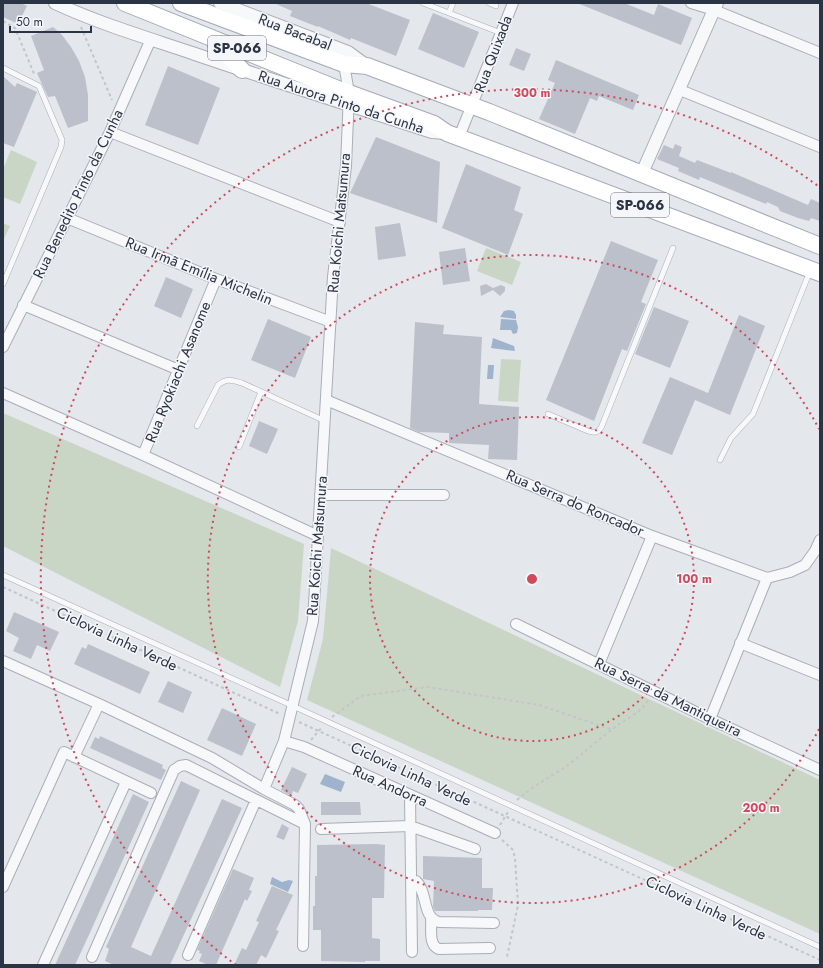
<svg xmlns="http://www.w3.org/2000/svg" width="823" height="968" font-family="Jost,sans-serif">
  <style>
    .green { fill: #c9d6c5 }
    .water { fill: #9fb4cc }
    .building { fill: #bbc0ca }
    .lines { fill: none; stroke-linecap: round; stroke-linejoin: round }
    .service-casing { stroke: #a9aeb7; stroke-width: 6 }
    .minor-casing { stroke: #a9aeb7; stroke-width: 12 }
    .tertiary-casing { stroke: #a9aeb7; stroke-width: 14 }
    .primary-casing { stroke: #a3abb8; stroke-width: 18 }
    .path { stroke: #c2c5cb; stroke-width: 2; stroke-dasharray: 3 3; stroke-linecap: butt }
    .service { stroke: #f7f8fa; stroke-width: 5 }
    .minor { stroke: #f7f8fa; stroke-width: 10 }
    .tertiary { stroke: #f7f8fa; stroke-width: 12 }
    .primary { stroke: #fff; stroke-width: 16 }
    .ring { fill: none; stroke: #d1495b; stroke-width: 2; stroke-dasharray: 2 4 }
    .labels { text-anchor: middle; stroke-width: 3; stroke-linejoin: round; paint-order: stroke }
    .shield { fill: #f4f6f9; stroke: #676e7b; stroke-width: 1 }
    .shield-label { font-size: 14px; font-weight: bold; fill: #2b3445 }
    .street-label { font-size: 15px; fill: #2b3445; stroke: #f4f6f9 }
    .centre { fill: #d1495b; stroke: #f4f6f9; stroke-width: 2 }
    .ring-label { font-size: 12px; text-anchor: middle; font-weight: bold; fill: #d1495b; stroke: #f4f6f9; stroke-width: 3; stroke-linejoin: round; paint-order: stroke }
  </style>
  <rect width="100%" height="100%" fill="#e4e7ec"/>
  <path class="green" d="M11 150 37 162 20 204 3 197V169Z
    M3 223 10 226 3 241Z
    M486 248 521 262 512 285 477 271Z
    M501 359 521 360 518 402 498 401Z
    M3 413 304 544 298 621 280 687 3 546Z
    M331 548 820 780V934L307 700 323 639Z"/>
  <path class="water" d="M509 310 514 311 516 315V319L500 317 504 311Z
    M501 319 516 320 518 327 517 333 513 334 511 330H500Z
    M493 338 514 346 515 351 491 348Z
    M488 365H494L493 379H487Z
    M325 774 345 782 341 792 320 784Z
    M272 877 282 882 289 880 293 881 288 892 270 884Z"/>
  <path class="building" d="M3 3H21L27 6 18 24 3 17Z
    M274 3H366L410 20 396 56 351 38 350 40 318 26V27L305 22 290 16 292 11Z
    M577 3H624L654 15 658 4 692 18 681 45Z
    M433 13 479 32 464 68 418 49Z
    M53 27 62 35 71 47 79 61 85 77 88 95V121L68 128 55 96 48 97 41 82 37 73 44 70 31 36Z
    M516 48 531 54 524 71 509 65Z
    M556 60 639 95 633 110 599 96 597 101 590 98 575 134 539 119 555 83 548 80Z
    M168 66 220 88 198 145 145 125Z
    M3 76 15 87 17 83 37 92 14 147 3 143Z
    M376 137 440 162 437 223 350 193Z
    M675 144 682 147 679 156 695 163 697 160 731 173V172L808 205 811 199 820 203V221L811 218 809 221 798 218 780 211 778 207 767 202 766 204 700 177 699 180 678 171 679 168 657 159 664 145 673 149Z
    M466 164 521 187 514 210 523 214 508 255 442 228Z
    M400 223 406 256 378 260 375 227Z
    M611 241 658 260 641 302 646 304 627 351 622 349 594 421 546 400Z
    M465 248 470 281 443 285 439 252Z
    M166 277 193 289 181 318 154 306Z
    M486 284 493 288 501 285 505 287V291L500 296 493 290 481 296 480 286Z
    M654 307 689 321 670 368 635 354Z
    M739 315 765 326 730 415 695 400 672 455 642 443 670 377 708 393Z
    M268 319 311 337 295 378 251 360Z
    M415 322 444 325 443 334 482 337 479 404 519 407 517 460 488 459 489 445 449 443V433L419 432 410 428Z
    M259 421 278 429 267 454 249 446Z
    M14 612 59 632 50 651 37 645 31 659 13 651 19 638 6 631Z
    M88 644 150 672 140 694 74 664 82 647 86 649Z
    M168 681 192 692 183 713 158 702Z
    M222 708 256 724 242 756 207 740Z
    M100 736 163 765 162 768 166 770 161 780 90 748 95 737 99 739Z
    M292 767 307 774 298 793 293 791 291 796 281 790Z
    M181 781 200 790 131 947 151 956 222 799 242 808 170 965H114L105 961 109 949 106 947Z
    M133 794 149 802 88 937 75 965H55Z
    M321 802H360L361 815H321Z
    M282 824 289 828 284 840 276 837Z
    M376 844 385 845 384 898H372V938L380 939V961H365V962L321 961V930H313V906H315V876H317V845Z
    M423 856 482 858V888H493L492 910H478V911H435L433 907 434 881 423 879Z
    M233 869 254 878 249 890 252 891 247 901 245 899 216 965H208L199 961 202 954 199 953 200 951 197 950Z
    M272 886 293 895 276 930 279 931 266 958 261 955 256 965H234L242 948 246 950 259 922 256 921Z"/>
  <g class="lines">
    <defs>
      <path id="service" d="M423 3 501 33
        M489 3 496 6
        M449 13 453 3
        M3 68 39 86 62 140 61 147 3 284
        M548 414 588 431C594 433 597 433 601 428L673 248
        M197 426 218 385C227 378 231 380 242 383L325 421
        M239 447 261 392
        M720 460 731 438 753 414 810 271
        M3 575 293 706 820 947"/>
      <path id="minor" d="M691 3 714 10 820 53
        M680 90 820 147
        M110 132 340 222
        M459 137 513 3
        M67 218 216 279 331 322
        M23 305 179 370
        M3 347 110 132 151 39
        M3 393 143 455 318 536
        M326 400 652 536 767 578 790 572 805 565 815 551 820 540
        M143 455 216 279
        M320 495H444
        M516 624 710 719 820 770
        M740 643 820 675
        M3 661 99 704 212 758 264 789 295 805 299 809 305 824 303 946
        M599 664 652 536
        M710 719 767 578
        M284 741 304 747 495 833
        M74 757 99 704
        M264 789 284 741 313 621 333 277 346 166 349 93 344 64 345 60
        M410 796 412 952
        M321 829 410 826 475 849
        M411 881H416C428 892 422 918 439 922L494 923
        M3 887 64 752 151 793
        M431 919C432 929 428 945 439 949L490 948
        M188 955 256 800
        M92 957 174 770 180 766 186 765 305 824
        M43 965 126 782"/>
      <path id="tertiary" d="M55 3C100 24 148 38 195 54 274 81 353 106 432 132L446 133
        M220 3 348 52 367 66
        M642 173 717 3"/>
      <path id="primary" d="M125 3 338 89 434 124 447 133 820 273
        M181 3 344 64 367 66 489 112 820 246
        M214 41 242 70"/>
    </defs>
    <use href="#service" class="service-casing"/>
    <use href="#minor" class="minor-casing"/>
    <use href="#tertiary" class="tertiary-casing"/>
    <use href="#primary" class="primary-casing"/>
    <path class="path" d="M3 21 15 28 35 76
      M81 27 112 100
      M3 587 280 714
      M332 717 361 696 428 687 539 705 613 730
      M299 722 820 960
      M311 740 322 727
      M517 800C531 787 549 778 565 767 583 754 600 738 618 725 628 718 642 712 648 700
      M500 825 508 812
      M502 840 513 850 515 858 518 905 507 957"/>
    <use href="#service" class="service"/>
    <use href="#minor" class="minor"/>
    <use href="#tertiary" class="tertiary"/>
    <use href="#primary" class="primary"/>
  </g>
  <g class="ring">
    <circle cx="532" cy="579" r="162"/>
    <path d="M819 729A324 324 0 1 1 819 429"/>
    <path d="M236 965A486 486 0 0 1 818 186"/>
  </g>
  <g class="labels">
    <g class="shield">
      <rect x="208" y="36" width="58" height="24" rx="3"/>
      <rect x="611" y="193" width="58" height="24" rx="3"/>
    </g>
    <g class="shield-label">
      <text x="237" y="53">SP-066</text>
      <text x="640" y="210">SP-066</text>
    </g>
    <g class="street-label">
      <text transform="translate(295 32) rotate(21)" y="5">Rua Bacabal</text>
      <text transform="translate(493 54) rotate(-69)" y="5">Rua Quixada</text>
      <text transform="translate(341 102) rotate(18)" y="5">Rua Aurora Pinto da Cunha</text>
      <text transform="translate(78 194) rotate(-64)" y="5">Rua Benedito Pinto da Cunha</text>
      <text transform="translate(339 223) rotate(-85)" y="5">Rua Koichi Matsumura</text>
      <text transform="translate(199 271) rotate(22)" y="5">Rua Irmã Emília Michelin</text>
      <text transform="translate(178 372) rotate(-68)" y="5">Rua Ryokiachi Asanome</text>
      <text transform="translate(575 503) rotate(23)" y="5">Rua Serra do Roncador</text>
      <text transform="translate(317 546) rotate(-86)" y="5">Rua Koichi Matsumura</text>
      <text transform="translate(117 639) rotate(25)" y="5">Ciclovia Linha Verde</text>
      <text transform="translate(668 697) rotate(26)" y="5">Rua Serra da Mantiqueira</text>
      <text transform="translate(411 774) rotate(25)" y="5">Ciclovia Linha Verde</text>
      <text transform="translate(390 786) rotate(24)" y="5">Rua Andorra</text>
      <text transform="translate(706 908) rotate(25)" y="5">Ciclovia Linha Verde</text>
    </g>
  </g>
  <circle cx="532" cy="579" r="6" class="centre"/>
  <g class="ring-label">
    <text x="532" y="97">300 m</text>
    <text x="694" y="583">100 m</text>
    <text x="761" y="812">200 m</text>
  </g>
  <rect width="823" height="968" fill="none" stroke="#2b3445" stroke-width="8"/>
  <path d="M10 26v6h81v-6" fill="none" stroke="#2b3445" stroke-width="2"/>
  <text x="16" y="26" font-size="12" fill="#2b3445" stroke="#f4f6f9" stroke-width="3" paint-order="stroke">50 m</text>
</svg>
